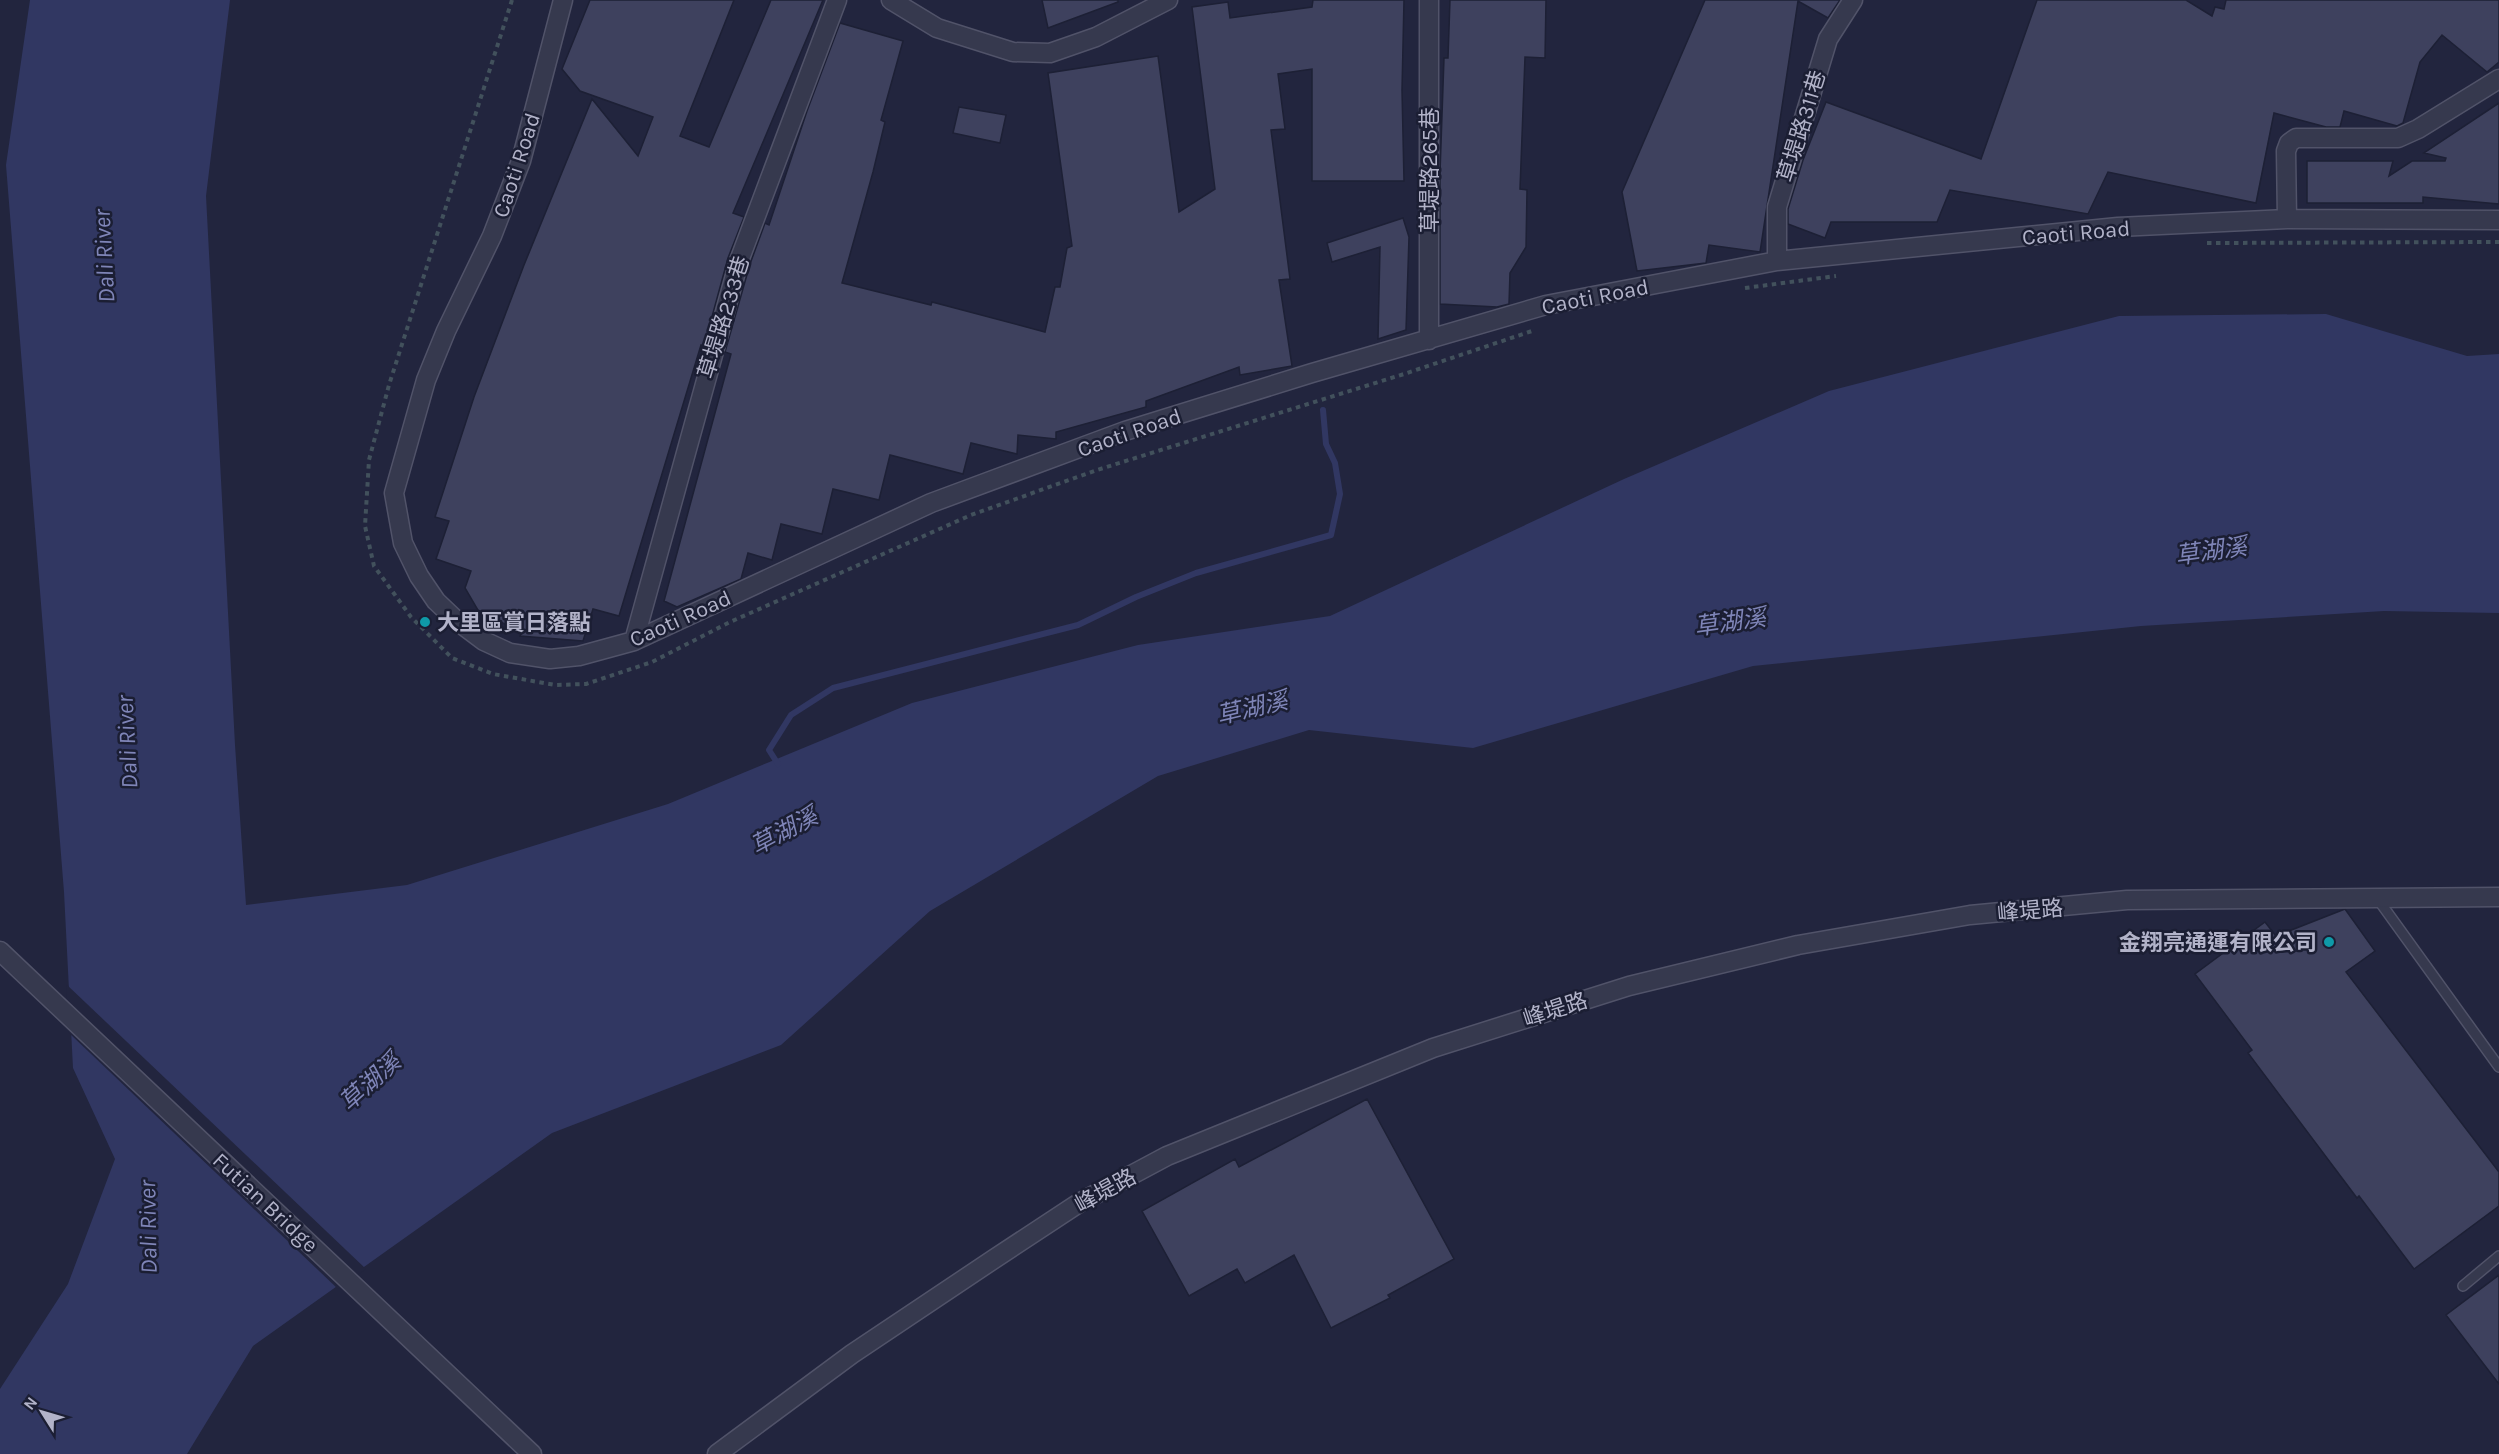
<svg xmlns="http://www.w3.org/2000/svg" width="2499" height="1454" font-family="Karla,'Noto Sans TC',sans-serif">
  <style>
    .water { fill: #313762 }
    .pier { fill: #22253e }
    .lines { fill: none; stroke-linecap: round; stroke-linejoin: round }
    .stream { stroke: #313762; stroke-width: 6 }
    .building { fill: #3e415e; stroke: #1d2035; stroke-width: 1.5 }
    .service-casing { stroke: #515369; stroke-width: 12 }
    .minor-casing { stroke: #515369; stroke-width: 21 }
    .path { stroke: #42515c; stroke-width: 4; stroke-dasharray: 4.5 4.5; stroke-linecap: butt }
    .service { stroke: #36394e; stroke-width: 9 }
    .minor { stroke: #36394e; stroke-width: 18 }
    .culture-dot { fill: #0f9aa8; stroke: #1b1e33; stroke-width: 2 }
    .labels { text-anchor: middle; stroke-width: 5; stroke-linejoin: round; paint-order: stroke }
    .street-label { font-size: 22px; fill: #b2b3c9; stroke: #1b1e33 }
    .poi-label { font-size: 22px; font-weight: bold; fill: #b2b3c9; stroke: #1b1e33; text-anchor: start }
    .water-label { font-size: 24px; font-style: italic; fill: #7f85b8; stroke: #1b1e33 }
  </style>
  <rect width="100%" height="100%" fill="#22253e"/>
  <path class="water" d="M30 0H230L206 196 235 745 246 905 407 885 668 804 912 703 1138 645 1330 616 1624 479 1829 391 2119 316 2326 314 2467 356 2499 354V613L2384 611 2141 626 1753 666 1473 748 1309 730 1158 776 930 911 781 1045 552 1133 253 1346 187 1454H0V1389L68 1284 115 1159 73 1068 64 892 6 165Z"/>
  <path class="pier" d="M66 984 366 1269 338 1289 69 1033Z"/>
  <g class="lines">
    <path class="stream" d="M778 764 769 750 791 715 833 688 1078 625 1136 597 1196 573 1331 535 1340 494 1335 463 1326 444 1323 410"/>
  </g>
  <path class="building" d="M590 0H734L680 136 709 147 771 0H823L733 213 744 217 728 258 704 346 701 345 619 616 593 609 583 641 520 636 522 632 479 612 465 588 471 571 436 559 449 521 435 517 474 397 524 265 592 99 638 156 653 117 580 91 562 69Z
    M1042 0H1118V2L1048 28Z
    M1313 0H1404L1402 90 1404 181H1312V69L1278 74 1285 129 1271 130 1290 279 1279 280 1292 366 1240 375 1239 367 1146 401V407L1056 432V439L1018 435 1017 454 971 443 963 474 890 455 879 500 833 489 822 534 781 524 772 560 748 553 741 579 677 607 664 601 731 354 725 352 750 264 765 223 769 225 807 111 840 23 903 41 881 120 885 122 873 172 842 283 931 305 932 302 1045 332 1055 287H1060L1067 248 1072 246 1048 73 1158 56 1179 212 1215 189 1192 7 1228 2 1230 18 1312 7Z
    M1450 0H1546L1545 58 1525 57 1520 189 1527 190 1526 247 1510 273 1509 304 1497 307 1440 304V173L1444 58H1448Z
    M1705 0H1840L1828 18 1798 1 1760 252 1709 245 1706 263 1637 271 1622 192Z
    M2037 0H2186L2212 16 2215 7 2224 9 2226 0H2499V62L2487 72 2442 35 2420 62 2403 123 2397 126 2344 111 2340 127H2326L2274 113 2256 203 2108 172 2088 214 1950 190 1937 222H1831L1825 238 1788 224V209L1803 160 1826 102 1981 159Z
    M2499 103V204L2423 197V203H2307V161H2393L2389 176 2412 161H2445L2446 158 2424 153Z
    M959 107 1006 115 1000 143 953 133Z
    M1403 218 1409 237 1406 330 1378 339 1380 247 1332 262 1327 243Z
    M2345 909 2375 951 2346 972 2499 1172V1206L2414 1269 2359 1196 2357 1198 2248 1053 2252 1050 2195 974 2265 922 2276 936Z
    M1367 1099 1454 1259 1388 1295 1390 1298 1331 1328 1294 1255 1245 1283 1237 1269 1189 1296 1142 1211 1235 1159 1239 1167Z
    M2499 1275V1384L2446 1315Z"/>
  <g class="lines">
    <defs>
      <path id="service" d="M2377 898 2499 1067
        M2463 1286 2499 1256"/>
      <path id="minor" d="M563 0 521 161 492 236 446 331 426 380 394 493 403 543 419 576 436 601 456 620 484 641 510 653 550 659 579 656 634 641 931 503 1125 431 1312 373 1546 305 1777 261 2118 227 2287 219 2499 220
        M891 0 937 28 1013 52 1050 53 1096 37 1168 0
        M2287 219 2286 151 2289 143 2296 138H2398L2418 129 2499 79
        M1777 261V207L1828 39 1853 0
        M1429 340V0
        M634 641 739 261 837 0
        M0 951 532 1454
        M717 1454 852 1354 994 1259 1079 1203 1167 1156 1433 1048 1629 986 1798 945 1970 915 2127 900 2499 897"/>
    </defs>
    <use href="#service" class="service-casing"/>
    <use href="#minor" class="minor-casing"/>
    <path class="path" d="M512 0 389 385 369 460 365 526 374 566 411 617 452 658 493 674 555 685 586 684 652 662 730 622 971 515 1097 470 1404 374 1535 330
      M2207 243 2499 242
      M1745 288 1836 276"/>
    <use href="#service" class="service"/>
    <use href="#minor" class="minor"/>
  </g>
  <g class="culture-dot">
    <circle cx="425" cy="622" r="6"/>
    <circle cx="2329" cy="942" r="6"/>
  </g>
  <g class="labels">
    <g class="street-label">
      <text transform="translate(1801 126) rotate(-73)" y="8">草堤路311巷</text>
      <text transform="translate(516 165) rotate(-72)" y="8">Caoti Road</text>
      <text transform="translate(1429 170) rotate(-90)" y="8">草堤路265巷</text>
      <text transform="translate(2076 232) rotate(-5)" y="8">Caoti Road</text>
      <text transform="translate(1595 296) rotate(-11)" y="8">Caoti Road</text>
      <text transform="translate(723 317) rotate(-73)" y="8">草堤路233巷</text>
      <text transform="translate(1129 432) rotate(-19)" y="8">Caoti Road</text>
      <text transform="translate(680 618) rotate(-24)" y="8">Caoti Road</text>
      <text transform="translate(2030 910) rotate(-5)" y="8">峰堤路</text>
      <text transform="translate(1555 1009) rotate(-18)" y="8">峰堤路</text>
      <text transform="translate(1105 1190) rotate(-29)" y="8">峰堤路</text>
      <text transform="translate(266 1202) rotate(43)" y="8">Futian Bridge</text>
    </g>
    <g class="poi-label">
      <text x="437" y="630">大里區賞日落點</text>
      <text x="2317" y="950" text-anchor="end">金翔亮通運有限公司</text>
    </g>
    <g class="water-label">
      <text transform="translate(104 256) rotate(-93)" y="8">Dali River</text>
      <text transform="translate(2211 551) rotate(-8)" y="8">草湖溪</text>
      <text transform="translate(1730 622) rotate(-8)" y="8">草湖溪</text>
      <text transform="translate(1252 708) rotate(-13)" y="8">草湖溪</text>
      <text transform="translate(127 742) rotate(-93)" y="8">Dali River</text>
      <text transform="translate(784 831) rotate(-28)" y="8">草湖溪</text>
      <text transform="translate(370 1082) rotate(-42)" y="8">草湖溪</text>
      <text transform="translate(148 1227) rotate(-91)" y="8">Dali River</text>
    </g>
  </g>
  <g transform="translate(42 1412) rotate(307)" stroke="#1b1e33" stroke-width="4.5" paint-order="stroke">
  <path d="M0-4.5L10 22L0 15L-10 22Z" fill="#b2b3c9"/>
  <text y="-9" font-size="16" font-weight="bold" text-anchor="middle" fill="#b2b3c9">N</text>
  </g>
</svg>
